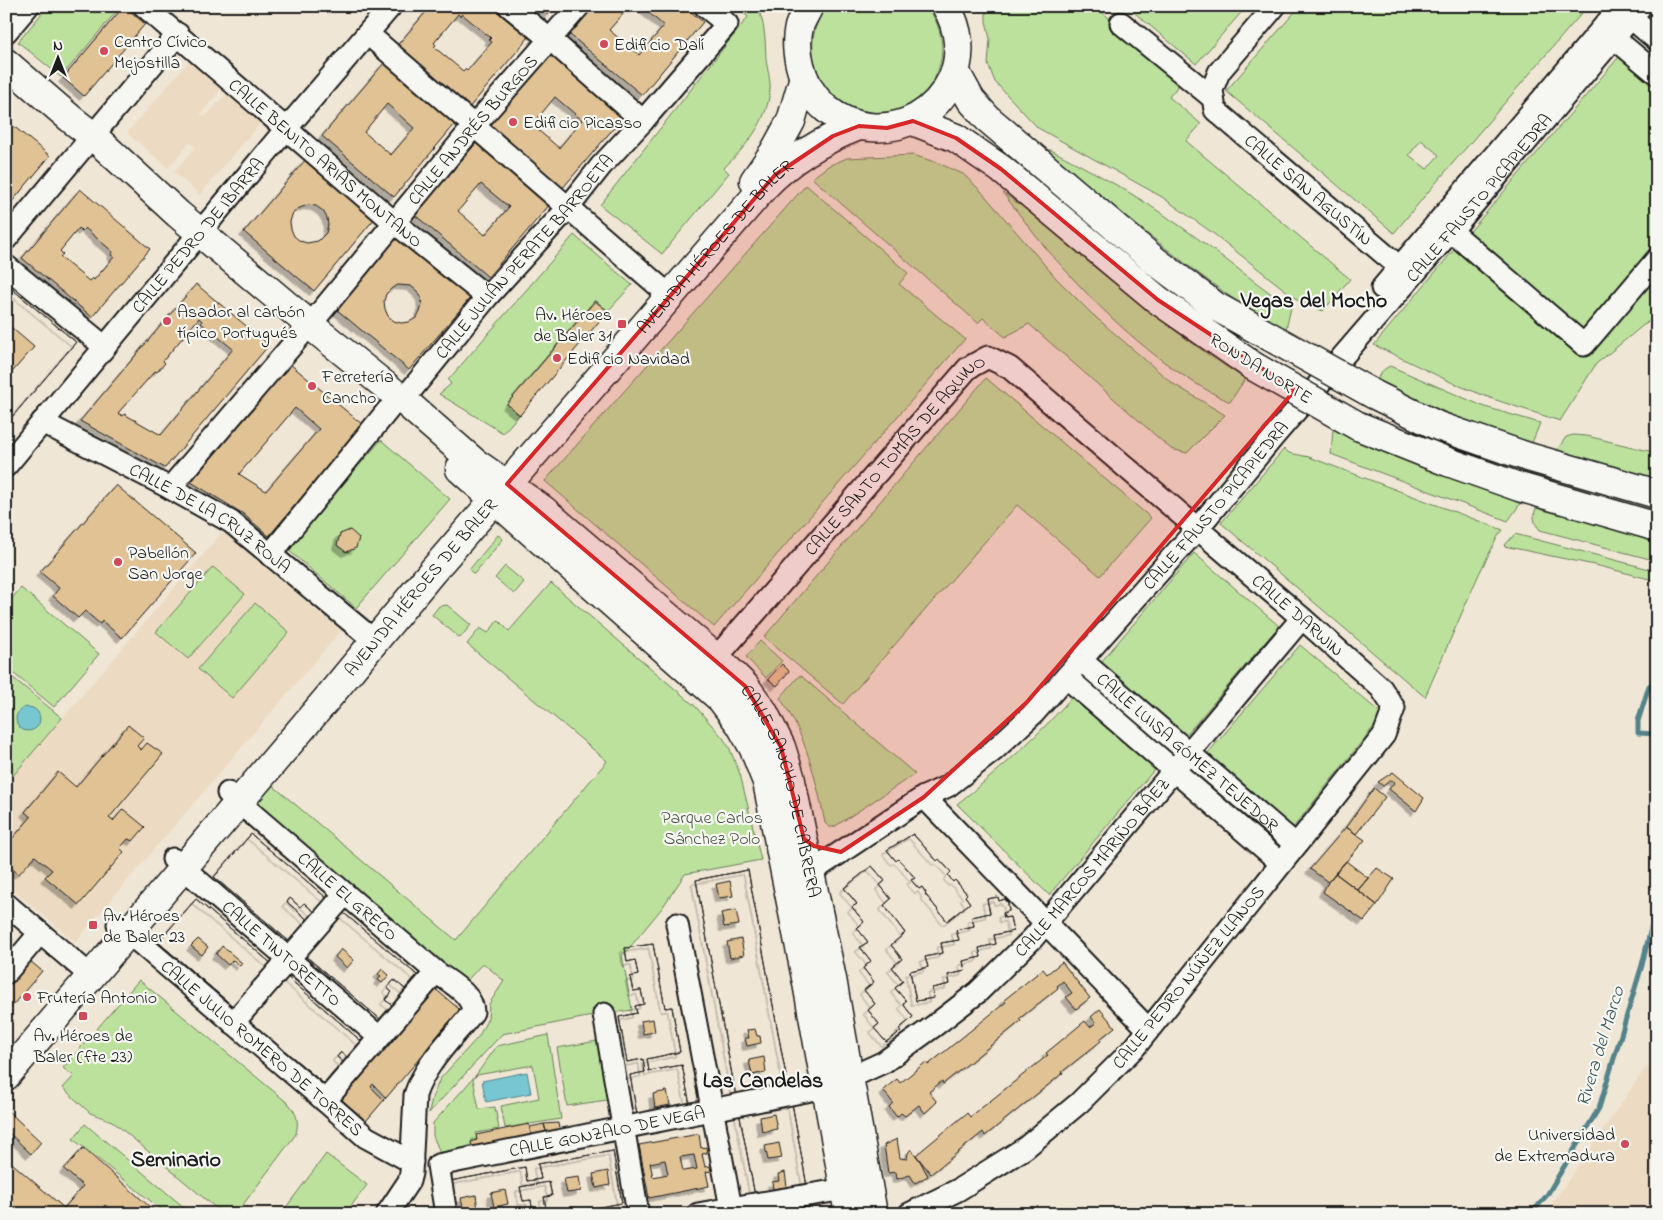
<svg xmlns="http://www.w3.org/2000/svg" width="1663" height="1220" font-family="'Indie Flower',sans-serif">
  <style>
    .built { fill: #ecdbc2 }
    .green { fill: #bbe19c; stroke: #6c7e5c; fill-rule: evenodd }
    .water { fill: #77c7d3; stroke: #53838a }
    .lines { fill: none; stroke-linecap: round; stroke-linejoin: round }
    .stream { stroke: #53838a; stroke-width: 5 }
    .building { fill: #e1c294; stroke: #1c1c1c; fill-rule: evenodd; filter: url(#shadow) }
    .minor-casing { stroke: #1c1c1c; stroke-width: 25 }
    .major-casing { stroke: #1c1c1c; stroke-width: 31 }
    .highway-casing { stroke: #1c1c1c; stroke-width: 31 }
    .minor { stroke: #f6f6f2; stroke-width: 21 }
    .major { stroke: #f6f6f2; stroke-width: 28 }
    .highway { stroke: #f6f6f2; stroke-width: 28 }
    .highway-bridge-casing { stroke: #1c1c1c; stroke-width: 31; stroke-linecap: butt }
    .highway-bridge { stroke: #f6f6f2; stroke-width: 28 }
    .marked { fill: #d62828; fill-opacity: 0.2; stroke: #d62828; stroke-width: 4; stroke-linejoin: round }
    .poi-dot { fill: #d1495b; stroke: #f6f6f2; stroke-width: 2 }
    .labels { text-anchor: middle; stroke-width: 4.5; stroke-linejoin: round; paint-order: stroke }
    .poi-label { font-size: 18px; fill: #1c1c1c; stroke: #f6f6f2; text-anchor: start }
    .street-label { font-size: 18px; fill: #1c1c1c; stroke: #f6f6f2 }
    .park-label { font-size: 18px; fill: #4c5742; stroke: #f6f6f2 }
    .water-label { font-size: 19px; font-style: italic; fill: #3c585c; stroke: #f6f6f2 }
    .district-label { font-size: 22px; font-weight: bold; fill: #1c1c1c; stroke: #f6f6f2 }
  </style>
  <defs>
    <filter id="shadow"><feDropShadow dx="-4.5" dy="4.5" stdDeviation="0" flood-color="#0004"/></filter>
  </defs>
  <rect width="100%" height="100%" fill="#f0e6d6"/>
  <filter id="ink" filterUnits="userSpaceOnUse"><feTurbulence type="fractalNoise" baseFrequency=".02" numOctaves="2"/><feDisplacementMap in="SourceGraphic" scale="10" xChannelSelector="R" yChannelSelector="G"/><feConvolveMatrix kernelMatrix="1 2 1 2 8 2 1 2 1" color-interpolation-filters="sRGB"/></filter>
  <g filter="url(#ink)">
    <path class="built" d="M189 61 222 88 201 114 205 117 227 93 261 122 200 195 174 172 195 147 190 143 168 168 127 133Z
      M223 531 341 631 75 942 6 884V784Z
      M1646 1067 1657 1074V1214H1545Z"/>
    <path class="green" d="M48 6H121L61 77 18 42Z
      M736 6H756C766 22 765 42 766 59 767 69 771 80 770 90 767 123 746 146 724 168L729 173 662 254 600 205 748 17Z
      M828 6H926C937 19 941 32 942 48 942 61 938 74 931 84 897 132 826 116 814 60 810 42 815 19 828 6Z
      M986 6H1095L1182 81 1169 97 1201 124 1186 141 1350 279 1323 311 1299 301 1214 234 1162 197 1038 128 995 82 988 64 990 39 986 21Z
      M1109 6H1247L1196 64 1130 9 1123 18Z
      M1300 6H1588L1434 185 1394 233 1226 91ZM1421 140 1439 155 1427 169 1409 155Z
      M1624 51 1657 79V250L1584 335 1467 235Z
      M1047 150H1051C1090 170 1128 190 1164 215 1208 244 1248 278 1291 308L1285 333C1200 280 1124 215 1047 150Z
      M913 155 938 163 963 174 980 190 1056 278 1092 314 1172 383 1225 415 1187 453 1171 449 1029 324 1005 337 983 318 978 323 812 178 828 166 847 158Z
      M806 185 908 273 899 284 965 339 714 627 545 481Z
      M1003 193 1022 206C1094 267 1165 328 1245 379L1230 402C1155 367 1087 298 1035 235 1024 221 1014 207 1003 193Z
      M574 235 632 285 608 311 595 300 507 404 519 415 503 433 439 394 451 384 448 380Z
      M1458 245 1585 355 1657 270V314L1596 364 1560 421 1493 399 1455 384 1374 345Z
      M1390 366 1485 407 1540 423 1532 443 1464 420 1377 383C1378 374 1382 370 1390 366Z
      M986 378 1151 518 1100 576 1017 505 843 704 764 637Z
      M1333 429 1423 467 1514 499 1520 504 1508 521 1331 454Z
      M1573 435 1587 436 1657 453V479L1557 450 1566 437Z
      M381 440 450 499 356 608 287 549Z
      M1284 449 1289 453 1309 457 1503 530 1498 536 1479 574 1425 697 1221 523Z
      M1536 508 1554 513 1559 512 1648 537V540L1657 543V561L1540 530C1533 522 1533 517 1536 508Z
      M1515 534 1657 571V581L1599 566 1504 546Z
      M498 535 503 539 474 574 469 570Z
      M1194 553 1279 626 1180 742 1095 669Z
      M505 566 524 582 514 594 495 578Z
      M213 567 245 594 188 659 156 632Z
      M551 583 695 706 723 738 729 747 740 774 761 860 685 874 662 908 626 952 622 955 632 1010 597 1015 502 1034 429 1113 432 1098 440 1079 479 1036 488 1018 489 1004 504 981 483 963 461 987 421 944 257 804 271 784 456 940 607 761 467 644 480 628 488 633 498 620 509 631Z
      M21 588 99 654 54 707 6 667V605Z
      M255 603 289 632 232 698 198 669Z
      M447 605 471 625 460 638 432 615 439 606Z
      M760 641 782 661 766 678 746 657Z
      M1300 645 1383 715 1288 834 1202 760Z
      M6 672 62 718 6 784Z
      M800 675 915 774 834 827H829L825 823C816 779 806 735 780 698Z
      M1077 691 1160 763 1049 895 957 804C1000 770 1041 734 1077 691Z
      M139 980 289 1104C297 1114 299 1121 296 1134L236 1214H223L112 1121 90 1113 63 1088 74 1076 63 1068Z
      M548 1035 561 1119 505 1128 501 1106 539 1098 533 1065 477 1075 473 1079 479 1109 495 1107 499 1129 476 1133 477 1140 471 1142 473 1149 439 1157V1150L433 1136V1123L476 1075 497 1046Z
      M597 1041 607 1100 567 1106 557 1048Z
      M85 1124 192 1214H167L73 1139Z
      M326 1154 367 1185 345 1214H281Z"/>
    <path class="water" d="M16 719a12 12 0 1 1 24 0a12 12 0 1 1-24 0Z
      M527 1072 531 1093 486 1102 482 1081Z"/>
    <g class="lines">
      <path class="stream" d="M1657 681 1649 686 1638 721V733L1657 734
        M1531 1214 1547 1195 1599 1108 1642 965 1657 903"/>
    </g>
    <path class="building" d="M124 6 145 24 84 96 63 78Z
      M431 6H493L529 37 468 109 395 48ZM458 14 460 16 462 14 491 38 489 40 492 42 467 71 465 69 463 71 434 47 436 45 434 43Z
      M537 6H555L548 15Z
      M592 6H630L609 30 639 55 664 26 641 6H684L703 22 642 95 569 34Z
      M551 54 624 116 561 190 488 128ZM555 97 582 120 559 148 532 125Z
      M384 63 455 124 394 197 322 136ZM387 104 414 128 391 155 364 132Z
      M6 120 50 156 6 209Z
      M478 141 551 203 488 277 415 215ZM481 184 509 207 485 235 458 211Z
      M306 159 375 218 314 291 244 232ZM308 205 316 206 323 211 327 218 328 225 326 233 318 241 307 243 300 241 294 236 291 229 290 222 292 215 297 209Z
      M80 189 150 249 92 317 22 258ZM79 228 82 231 85 228 113 252 111 255 114 257 94 280 92 278 89 281 60 257 63 254 60 251Z
      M397 237 470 298 409 370 336 309ZM398 285 411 286 417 291 421 297 422 305 420 312 416 318 409 322 401 323 394 321 388 316 385 309 384 301 386 294 392 288Z
      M6 284 76 342 6 424V379L34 347 6 323Z
      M6 284 76 342 6 424Z
      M196 284 269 345 165 468 80 421ZM199 318 202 321 201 323 233 349 161 435 124 414 123 416 118 413 155 371 157 372 165 363 163 361Z
      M595 301 608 311 520 415 507 404Z
      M290 364 363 425 269 536 242 513 191 482ZM295 408 319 429 266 491 239 474Z
      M116 485 196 553 122 638 102 621 100 624 85 611 78 618 53 596 59 588 40 572Z
      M350 530 359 538 356 548 346 552 337 545 340 534Z
      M782 664 789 671 777 686 768 679Z
      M128 725 144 738 137 746 141 750 147 743 163 754 109 818 113 821 123 809 145 827 133 841 128 839 120 848 124 852 79 905 45 877 52 870 35 856 19 874 6 864V846L31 817 25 812 58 772 76 787Z
      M1393 772 1424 798 1416 811 1389 789 1395 782 1391 780 1383 786 1378 782Z
      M1374 788 1385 797 1356 834 1346 827Z
      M1346 827 1365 840 1328 882 1310 869Z
      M251 834 329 900 317 914 304 903 300 907 290 898 287 902 310 922 291 943 214 877Z
      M251 834 329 900 317 914 304 903 300 907 290 898 287 902 310 922 291 943 214 877Z
      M913 834 937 861 939 859 951 872 948 875 953 882 955 880 967 894 965 896 970 903 947 921 925 894 926 893 922 887 919 889 911 880 915 878 904 865 898 859 896 861 887 850Z
      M913 834 937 861 939 859 951 872 948 875 953 882 955 880 967 894 965 896 970 903 947 921 925 894 926 893 922 887 919 889 911 880 915 878 904 865 898 859 896 861 887 850Z
      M1346 861 1368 878 1358 890 1335 873Z
      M872 866 885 881 880 885 891 899 884 905 905 933 891 945 902 959 892 967 903 981 895 988 906 1001 903 1004 913 1017 899 1029 901 1031 886 1042 874 1028 879 1024 868 1010 875 1004 864 990 874 982 863 968 871 961 860 947 868 942 857 928 864 922 852 907 857 904 844 888Z
      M872 866 885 881 880 885 891 899 884 905 905 933 891 945 902 959 892 967 903 981 895 988 906 1001 903 1004 913 1017 899 1029 901 1031 886 1042 874 1028 879 1024 868 1010 875 1004 864 990 874 982 863 968 871 961 860 947 868 942 857 928 864 922 852 907 857 904 844 888Z
      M1377 868 1394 879 1377 905 1358 890Z
      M748 870 789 1092 771 1095 769 1087 762 1089 764 1097 737 1102 696 880ZM730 881 733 896 719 898 716 884ZM736 910 739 925 724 927 721 913ZM741 939 744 955 730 958 727 942ZM755 1029 757 1036H760L761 1043 747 1046 745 1038H749L747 1030ZM764 1057 766 1072 752 1075 749 1060Z
      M748 870 789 1092 771 1095 769 1087 762 1089 764 1097 737 1102 696 880Z
      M1335 873 1377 905 1364 921 1323 892 1328 882Z
      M998 897 999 901 1005 899 1008 903 1009 911 1003 913 1004 918 1010 917 1013 931 994 935 996 944 979 948 981 957 963 961 965 971 948 975 950 984 932 988 934 998 916 1001 910 971 928 967 925 957 943 953 941 943 959 940 956 930 974 926 972 917 990 913 987 899Z
      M998 897 999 901 1005 899 1008 903 1009 911 1003 913 1004 918 1010 917 1013 931 994 935 996 944 979 948 981 957 963 961 965 971 948 975 950 984 932 988 934 998 916 1001 910 971 928 967 925 957 943 953 941 943 959 940 956 930 974 926 972 917 990 913 987 899Z
      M196 899 273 965 235 1008 158 942ZM198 939 208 947 202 955 191 946ZM222 946 242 963 240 966 233 960 228 965 216 954Z
      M196 899 273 965 235 1008 158 942Z
      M339 909 417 975 405 989 394 980 387 988 392 992 385 1000 392 1005 380 1019 302 953ZM341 949 354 960 347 968 335 957ZM382 969 389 975 382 983 378 980 381 976 378 974Z
      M339 909 417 975 405 989 394 980 387 988 392 992 385 1000 392 1005 380 1019 302 953Z
      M6 939 16 947 6 960Z
      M653 944 665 1008 672 1007 680 1052 647 1059 649 1071 682 1065 691 1110 638 1120 630 1075 645 1072 643 1059 627 1062 619 1017 637 1013 635 1006 644 1004 641 990 633 991 630 977 638 975 635 960 627 962 625 948ZM653 1019 655 1032 643 1034 641 1021ZM667 1091 670 1105 655 1108 653 1094Z
      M653 944 665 1008 672 1007 680 1052 647 1059 649 1071 682 1065 691 1110 638 1120 630 1075 645 1072 643 1059 627 1062 619 1017 637 1013 635 1006 644 1004 641 990 633 991 630 977 638 975 635 960 627 962 625 948Z
      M24 956 42 971 6 1013V976Z
      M1062 962 1090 998 1076 1009 1066 997 1072 993 1063 981 1057 986 1058 988 1019 1019 1021 1021 943 1084 942 1081 929 1092 937 1102 925 1113 919 1105 905 1116 901 1113 897 1117 889 1107 893 1103 883 1090 897 1079 900 1083 926 1062 928 1065 1006 1002 1004 1000 1043 969 1047 974Z
      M284 974 361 1041 347 1057 341 1052 337 1057 343 1062 324 1084 246 1018 258 1004 263 1008 266 1004 262 1000Z
      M284 974 361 1041 347 1057 341 1052 337 1057 343 1062 324 1084 246 1018 258 1004 263 1008 266 1004 262 1000Z
      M433 987 459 1009 458 1013 386 1098 373 1084 371 1087 384 1100 366 1121 339 1097Z
      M1100 1009 1115 1027 1100 1039 1101 1041 1062 1072 1063 1073 985 1136 983 1132 931 1174 916 1155 967 1113 970 1117 1048 1055 1046 1053 1085 1021 1090 1027 1096 1023 1091 1017Z
      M792 1103 808 1192 756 1201 739 1112ZM774 1114 777 1129 762 1132 760 1117ZM779 1143 782 1158 768 1160 765 1146ZM785 1172 787 1187 773 1189 772 1182 779 1181 778 1174Z
      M792 1103 808 1192 756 1201 739 1112Z
      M6 1109 41 1142 31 1154 6 1130Z
      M558 1123 560 1135H547L544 1124Z
      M529 1124 532 1141 473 1149 471 1142 477 1140 476 1135Z
      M544 1124 547 1135 532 1138 530 1127Z
      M699 1134 701 1148 706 1147 707 1153 702 1154 705 1167 710 1166 711 1171 706 1172 709 1186 649 1198 639 1145ZM694 1155 697 1169 683 1171 680 1157ZM665 1160 668 1174 653 1177 650 1163Z
      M897 1139 900 1158 907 1159 908 1153 911 1149 920 1161 928 1176 915 1183 910 1175 897 1179 896 1172 888 1173 884 1145Z
      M83 1148 158 1214H115L105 1205 98 1214H6V1158L64 1208 83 1186 64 1169Z
      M613 1151 622 1203 563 1214H547L544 1197 552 1196 549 1182 520 1187 523 1201 531 1200 533 1214H456L450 1181 525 1167 527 1181 541 1179 538 1164ZM608 1171 610 1185 596 1188 593 1174ZM579 1177 581 1191 567 1193 564 1179ZM505 1190 508 1204 494 1207 491 1193ZM476 1195 478 1210 464 1212 461 1198Z
      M613 1151 622 1203 563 1214H547L544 1197 552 1196 549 1182 520 1187 523 1201 531 1200 533 1214H456L450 1181 525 1167 527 1181 541 1179 538 1164Z"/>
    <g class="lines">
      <defs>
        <g id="minor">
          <path id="s1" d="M144 6 395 223 487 297"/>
          <path d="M509 6 559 47 643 121"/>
          <path id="s2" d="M1275 6 1219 72 1212 90 1215 110 1410 276"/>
          <path d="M1631 18 1657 40"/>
          <path d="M1121 23 1213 98"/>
          <path d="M6 32 28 6"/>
          <path d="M368 34 662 289"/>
          <path d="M1614 38 1657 74"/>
          <path d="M1451 231 1584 345 1657 259"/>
          <path d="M6 239 178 34"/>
          <path d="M6 266 105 347"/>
          <path d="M1382 288 1621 6"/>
          <path id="s3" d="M310 325 474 126 579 6"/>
          <path id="s4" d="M403 400 487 297 568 208 601 166 643 121 727 24 705 6"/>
          <path id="s5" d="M42 422 170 488 231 522 365 633"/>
          <path id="s6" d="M6 466 286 129 391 6"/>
          <path d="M170 488 300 336"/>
          <path d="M270 555 388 410"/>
          <path id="s7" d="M716 658 968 368 988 357 1010 368 1302 618 1381 688 1394 708 1384 735 1135 1047 1079 1103 1025 1148 958 1190 909 1214"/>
          <path id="s8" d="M1081 660 1296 845"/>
          <path d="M1066 677 1281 863"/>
          <path id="s9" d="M228 793 436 972C449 982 473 994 473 1012 452 1039 426 1062 415 1095L411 1173 409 1181 387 1214"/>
          <path d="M924 797 1148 1029"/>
          <path id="s10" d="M173 859 379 1037"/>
          <path id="s11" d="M796 875 811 872 924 797 948 786 993 751 1034 713 1197 529 1274 436 1451 231 1641 6"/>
          <path d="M6 904 91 976"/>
          <path id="s12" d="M118 924 325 1101 366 1137 412 1162"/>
          <path d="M677 924 731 1208 698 1214"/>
          <path d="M6 973 40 933"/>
          <path d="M604 1014 638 1214"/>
          <path d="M233 1023 345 894"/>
          <path id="s13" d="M849 1078 884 1062 934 1026 978 992 1033 938 1302 618"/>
          <path d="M325 1101 436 972"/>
          <path d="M731 1208 845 1189"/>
          <path id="s14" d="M446 1214 438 1165 826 1087"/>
        </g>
        <g id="major">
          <path id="s15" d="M6 63 71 119 93 136 178 214 310 325 403 400 474 462 542 509 716 658 745 686 763 711 781 747 790 776 832 979 873 1214"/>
          <path d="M754 181 774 152 791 121 803 80"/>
          <path d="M460 469 721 699 740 724 754 749 767 782 807 983 849 1214"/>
          <path id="s16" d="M6 1076 326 700 431 573 764 187C791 158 822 140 859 126"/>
        </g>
        <path id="highway" d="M809 6C806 13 801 20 799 27 796 39 797 53 800 65 818 141 919 150 952 79 963 55 959 28 946 6
          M955 71 971 100 987 118 1154 260 1215 306 1276 340
          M913 121 956 138 1001 169 1158 300 1253 366
          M1373 394 1438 426 1528 457 1657 494
          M1358 426 1448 462 1519 487 1657 527"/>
      </defs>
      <use href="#minor" class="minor-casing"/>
      <use href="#major" class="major-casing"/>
      <use href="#highway" class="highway-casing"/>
      <use href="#minor" class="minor"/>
      <use href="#major" class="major"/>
      <use href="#highway" class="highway"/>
      <defs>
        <path id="highway-bridge" d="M1276 340 1373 394
          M1253 366 1358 426"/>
      </defs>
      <use href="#highway-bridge" class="highway-bridge-casing"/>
      <use href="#highway-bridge" class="highway-bridge"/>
    </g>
  </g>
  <path class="marked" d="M913 121 956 138 1001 169 1158 300 1295 390 1027 702 924 797 841 852 814 846 804 839 781 747 745 686 507 484 775 175 833 136 859 126 887 128Z"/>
  <g class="poi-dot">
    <circle cx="604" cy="44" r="5"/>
    <circle cx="104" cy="51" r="5"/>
    <circle cx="513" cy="122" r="5"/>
    <circle cx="167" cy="321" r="5"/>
    <rect x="617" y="319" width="10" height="10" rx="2.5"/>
    <circle cx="557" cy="358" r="5"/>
    <circle cx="312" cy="386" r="5"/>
    <circle cx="118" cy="562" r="5"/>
    <rect x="88" y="920" width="10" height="10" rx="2.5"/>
    <circle cx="27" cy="997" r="5"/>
    <rect x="78" y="1011" width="10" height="10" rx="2.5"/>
    <circle cx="1625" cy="1144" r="5"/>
  </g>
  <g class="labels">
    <g class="poi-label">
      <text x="114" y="47">Centro Cívico<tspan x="114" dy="21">Mejostilla</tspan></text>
      <text x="614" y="50">Edificio Dalí</text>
      <text x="523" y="128">Edificio Picasso</text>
      <text x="177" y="317">Asador al carbón<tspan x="177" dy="21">típico Portugués</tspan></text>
      <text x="612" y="320" text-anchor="end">Av. Héroes<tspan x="612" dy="21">de Baler 31</tspan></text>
      <text x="567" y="364">Edificio Navidad</text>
      <text x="322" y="382">Ferretería<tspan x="322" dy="21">Cancho</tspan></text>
      <text x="128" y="558">Pabellón<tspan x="128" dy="21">San Jorge</tspan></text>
      <text x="103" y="921">Av. Héroes<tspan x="103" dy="21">de Baler 23</tspan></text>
      <text x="37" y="1003">Frutería Antonio</text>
      <text x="83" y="1041" text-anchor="middle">Av. Héroes de<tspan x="83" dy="21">Baler (fte 23)</tspan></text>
      <text x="1615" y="1140" text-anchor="end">Universidad<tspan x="1615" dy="21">de Extremadura</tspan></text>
    </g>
    <g class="street-label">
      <text dy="6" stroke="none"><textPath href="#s3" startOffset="254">CALLE ANDRÉS BURGOS</textPath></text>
      <text dy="6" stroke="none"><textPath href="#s1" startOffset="240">CALLE BENITO ARIAS MONTANO</textPath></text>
      <text dy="6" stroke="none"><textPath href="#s2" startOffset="249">CALLE SAN AGUSTÍN</textPath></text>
      <text dy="6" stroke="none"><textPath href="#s11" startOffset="971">CALLE FAUSTO PICAPIEDRA</textPath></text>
      <text dy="6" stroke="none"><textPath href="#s6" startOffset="300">CALLE PEDRO DE IBARRA</textPath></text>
      <text dy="6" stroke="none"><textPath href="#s16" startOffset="1091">AVENIDA HÉROES DE BALER</textPath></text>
      <text dy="6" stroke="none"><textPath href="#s4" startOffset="188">CALLE JULIÁN PERATE BARROETA</textPath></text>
      <text transform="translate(1261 368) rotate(32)" y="6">RONDA NORTE</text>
      <text dy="6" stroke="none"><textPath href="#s7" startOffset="271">CALLE SANTO TOMÁS DE AQUINO</textPath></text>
      <text dy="6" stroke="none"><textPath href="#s11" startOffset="566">CALLE FAUSTO PICAPIEDRA</textPath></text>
      <text dy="6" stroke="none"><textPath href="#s5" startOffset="194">CALLE DE LA CRUZ ROJA</textPath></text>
      <text dy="6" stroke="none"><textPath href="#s16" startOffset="641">AVENIDA HÉROES DE BALER</textPath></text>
      <text dy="6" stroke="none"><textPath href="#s7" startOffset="811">CALLE DARWIN</textPath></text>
      <text dy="6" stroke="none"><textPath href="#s8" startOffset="141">CALLE LUISA GÓMEZ TEJEDOR</textPath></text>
      <text dy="6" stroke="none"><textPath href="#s15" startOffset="1080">CALLE SANCHO DE CABRERA</textPath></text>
      <text dy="6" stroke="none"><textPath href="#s13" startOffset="325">CALLE MARCOS MARIÑO BÁEZ</textPath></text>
      <text dy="6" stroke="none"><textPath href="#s9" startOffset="158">CALLE EL GRECO</textPath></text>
      <text dy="6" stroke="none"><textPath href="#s10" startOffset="144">CALLE TINTORETTO</textPath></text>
      <text transform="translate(1188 977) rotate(-51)" y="6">CALLE PEDRO NÚÑEZ LLANOS</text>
      <text dy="6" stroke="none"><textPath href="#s12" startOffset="190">CALLE JULIO ROMERO DE TORRES</textPath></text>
      <text dy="6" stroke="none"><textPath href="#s14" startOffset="222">CALLE GONZALO DE VEGA</textPath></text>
    </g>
    <g class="park-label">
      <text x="712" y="823">Parque Carlos<tspan x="712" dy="21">Sánchez Polo</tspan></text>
    </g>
    <g class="water-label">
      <text transform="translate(1599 1046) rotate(-73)" y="7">Rivera del Marco</text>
    </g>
    <g class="district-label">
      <text x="1314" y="307">Vegas del Mocho</text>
      <text x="763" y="1087">Las Candelas</text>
      <text x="176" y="1166">Seminario</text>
    </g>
  </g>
  <rect width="1663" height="1220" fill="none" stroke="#f6f6f2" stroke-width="25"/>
  <rect x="12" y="12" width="1638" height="1195" fill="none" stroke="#1c1c1c" stroke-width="2" filter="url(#ink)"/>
  <g transform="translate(58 58)" stroke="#f6f6f2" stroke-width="4" paint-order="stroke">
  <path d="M0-4L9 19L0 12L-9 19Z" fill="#1c1c1c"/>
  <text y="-8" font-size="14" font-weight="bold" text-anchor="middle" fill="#1c1c1c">N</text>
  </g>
</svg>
